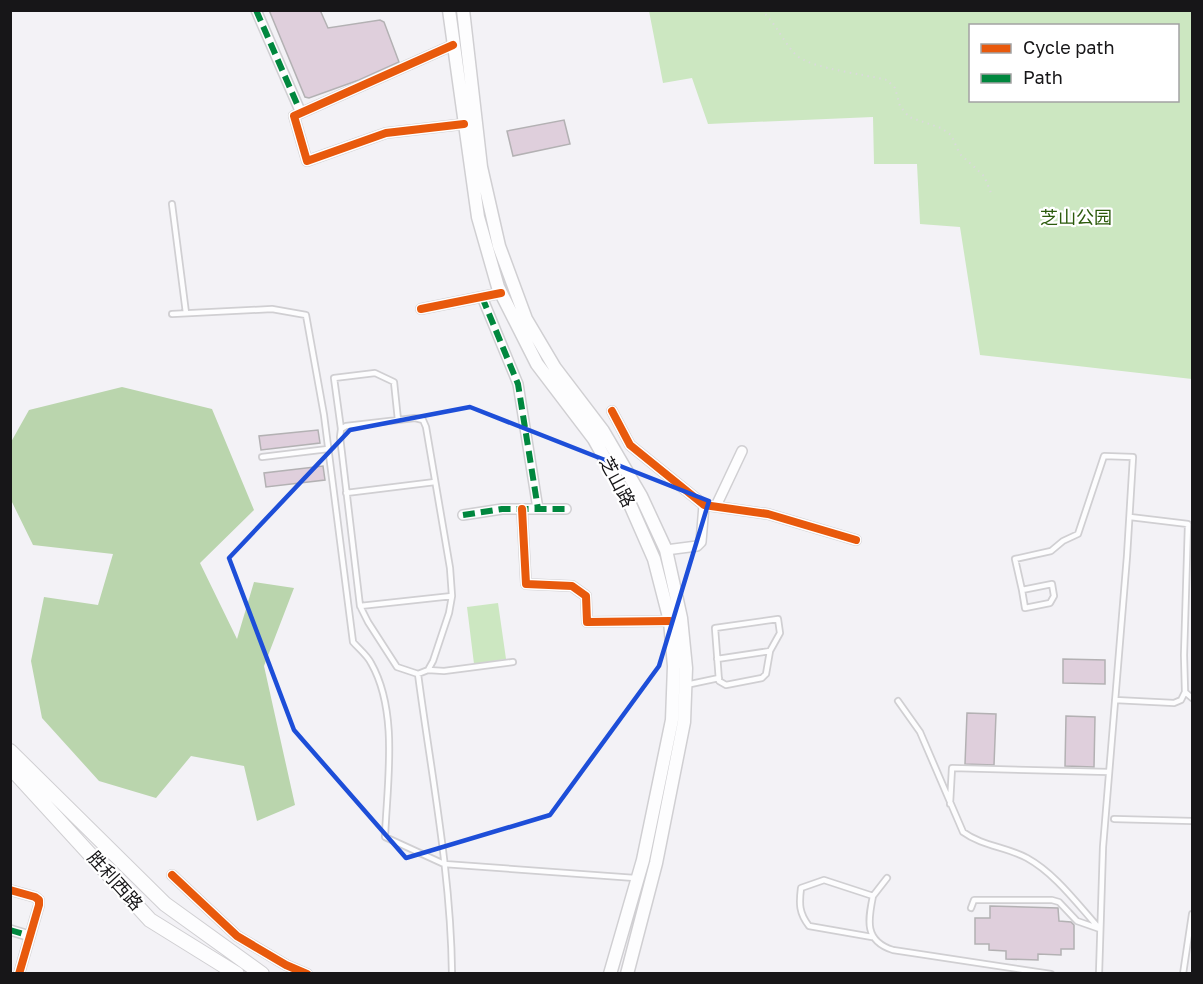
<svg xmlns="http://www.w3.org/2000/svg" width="1203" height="984" font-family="'Golos Text','Noto Sans SC',sans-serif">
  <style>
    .green { fill: #cce7c1; fill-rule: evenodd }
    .forest { fill: #bad5ad }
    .building { fill: #dfcfdc; stroke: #b3b1b3; stroke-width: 1.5 }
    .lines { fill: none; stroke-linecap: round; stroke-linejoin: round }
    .service-casing { stroke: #d0cfd2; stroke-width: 8 }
    .minor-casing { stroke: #d0cfd2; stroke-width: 12 }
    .secondary-casing { stroke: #d0cfd2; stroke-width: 15 }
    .primary-casing { stroke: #d0cfd2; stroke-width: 16 }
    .path { stroke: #dadadb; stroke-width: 2; stroke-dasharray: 1.5 4.5; stroke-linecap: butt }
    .service { stroke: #fdfdfe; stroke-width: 4.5 }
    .minor { stroke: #fdfdfe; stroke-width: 9 }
    .secondary { stroke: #fdfdfe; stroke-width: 12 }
    .primary { stroke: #fdfdfe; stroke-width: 14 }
    .quiet { stroke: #00873e; stroke-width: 6; stroke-dasharray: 12 6; stroke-linecap: butt }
    .cycleway-casing { stroke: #fff; stroke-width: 11 }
    .cycleway { stroke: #e8590c; stroke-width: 8 }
    .marked { fill: none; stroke: #1d4ed8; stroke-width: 4.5; stroke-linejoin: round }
    .labels { text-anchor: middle; stroke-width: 4.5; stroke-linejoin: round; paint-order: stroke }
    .park-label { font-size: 18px; fill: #2b5a0b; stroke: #fff }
    .street-label { font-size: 18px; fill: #171618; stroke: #fff }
  </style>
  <rect width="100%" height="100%" fill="#f3f2f6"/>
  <path class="green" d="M649 11H1192V379L980 355 960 227 920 224 917 164H874L873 117 708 124 692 78 663 83ZM970 26H1178V100H970Z
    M498 603 506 659 474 664 467 607Z"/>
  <path class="forest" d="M122 387 212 409 254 510 200 563 237 639 254 582 294 588 264 666 295 805 257 821 244 766 191 756 156 798 99 781 42 718 31 661 44 597 98 605 113 554 33 545 10 498 11 442 29 410Z"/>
  <path class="building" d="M269 10H320L328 28 380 20 384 22 399 62 359 80 309 98 305 97Z
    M564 120 570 144 513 156 507 131Z
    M318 430 320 443 261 450 259 436Z
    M323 466 325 480 266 487 264 473Z
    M1063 659 1105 660V684L1063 683Z
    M967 713 996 714 994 765 965 764Z
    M1066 716 1095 717 1094 767 1065 766Z
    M990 906 1058 908 1059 921 1071 922 1074 925V949H1061V955L1038 954V960L1006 959V951L989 950V944H975V918H990Z"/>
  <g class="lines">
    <defs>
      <path id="service" d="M172 204 186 313
        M172 314 272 309 306 315 324 415 353 642C359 649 367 655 371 663 399 712 387 783 385 837L444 864 635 878
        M415 418 423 420 426 427 450 568 452 596 449 613 433 661 428 670 418 674 397 667 368 622 360 606 340 437 341 429 346 426Z
        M341 429 334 378 375 373 394 382 398 420
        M262 457 328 449
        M346 493 435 482
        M1130 517 1188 524 1184 655 1185 692 1192 698
        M1052 584 1054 596 1050 603 1025 608 1022 590Z
        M1022 590 1015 559 1051 551 1063 541 1078 534 1104 456 1133 457 1127 556 1103 847 1099 974
        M360 606 452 596
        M778 619 780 633 770 651 766 674 762 678 726 685 719 681 715 628Z
        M717 659 770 651
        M428 670 444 671 513 662
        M418 674C431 773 451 873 452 974
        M686 685 719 678
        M1115 700 1174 703 1181 700 1185 692
        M898 701 920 732 963 832C982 846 1007 847 1027 858 1056 874 1078 905 1100 929
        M950 804 952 768 1109 772
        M1114 819 1192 821
        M873 896 887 878
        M971 908 974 900H1052L1059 902 1077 921 1100 929
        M872 937 809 926C799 913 799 904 801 888L824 880 873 896C868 920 864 941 893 950L1051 974
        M1183 974 1192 914"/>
      <path id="minor" d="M256 10 301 113
        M453 45 294 116 307 161 386 133 464 124
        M482 297 518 384 538 509
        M421 309 501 293
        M612 411 630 445 704 505 768 514 856 540
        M716 506 742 451
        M522 509 526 584 572 586 586 596 587 622 670 621
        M463 515 502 509H566
        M666 550 697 546 701 542 704 505
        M172 875 237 936 286 965 307 974
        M10 890 35 897 39 900V905L19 974
        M10 930 30 936"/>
      <path id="secondary" d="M449 10 478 217 498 287 537 364 594 439 629 502 654 559 670 621 674 666 672 720 643 860 610 974
        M463 10 481 167 499 246 526 319 555 368 603 431 641 496 666 550 681 618 686 668 684 722 656 863 627 974"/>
      <path id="primary" d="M10 751 165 904 262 974
        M10 767 150 920 237 974"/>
    </defs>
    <use href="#service" class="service-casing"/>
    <use href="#minor" class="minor-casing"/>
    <use href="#secondary" class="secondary-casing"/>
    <use href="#primary" class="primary-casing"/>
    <path class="path" d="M761 10C776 23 783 42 796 55 812 69 864 74 887 80L895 88 900 106 909 117 941 128 951 135 960 154 984 176 992 195"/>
    <use href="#service" class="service"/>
    <use href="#minor" class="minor"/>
    <use href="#secondary" class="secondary"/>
    <use href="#primary" class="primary"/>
    <path class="quiet" d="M256 10 301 113
      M482 297 518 384 538 509
      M463 515 502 509H566
      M10 930 30 936"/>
    <defs>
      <path id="cycleway" d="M453 45 294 116 307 161 386 133 464 124
        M421 309 501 293
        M612 411 630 445 704 505 768 514 856 540
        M522 509 526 584 572 586 586 596 587 622 670 621
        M172 875 237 936 286 965 307 974
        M10 890 35 897 39 900V905L19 974"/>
    </defs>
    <use href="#cycleway" class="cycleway-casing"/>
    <use href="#cycleway" class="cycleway"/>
  </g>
  <path class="marked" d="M470 407 709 501 659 666 550 815 406 858 294 730 229 558 350 430Z"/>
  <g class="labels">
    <g class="park-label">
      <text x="1076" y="224">芝山公园</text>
    </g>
    <g class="street-label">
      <text transform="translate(617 482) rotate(62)" y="6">芝山路</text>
      <text transform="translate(115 881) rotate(48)" y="6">胜利西路</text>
    </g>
  </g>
  <rect width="1203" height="984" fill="none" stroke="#171618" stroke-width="24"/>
  <rect x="969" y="24" width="210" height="78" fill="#ffffff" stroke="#a2a2a3" stroke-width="1.5"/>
  <rect x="981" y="44" width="30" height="9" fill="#e8590c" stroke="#a2a2a3" stroke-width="1.5"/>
  <text x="1023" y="54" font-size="18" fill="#171618">Cycle path</text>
  <rect x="981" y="74" width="30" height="9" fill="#00873e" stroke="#a2a2a3" stroke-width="1.5"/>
  <text x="1023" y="84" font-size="18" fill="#171618">Path</text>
</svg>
